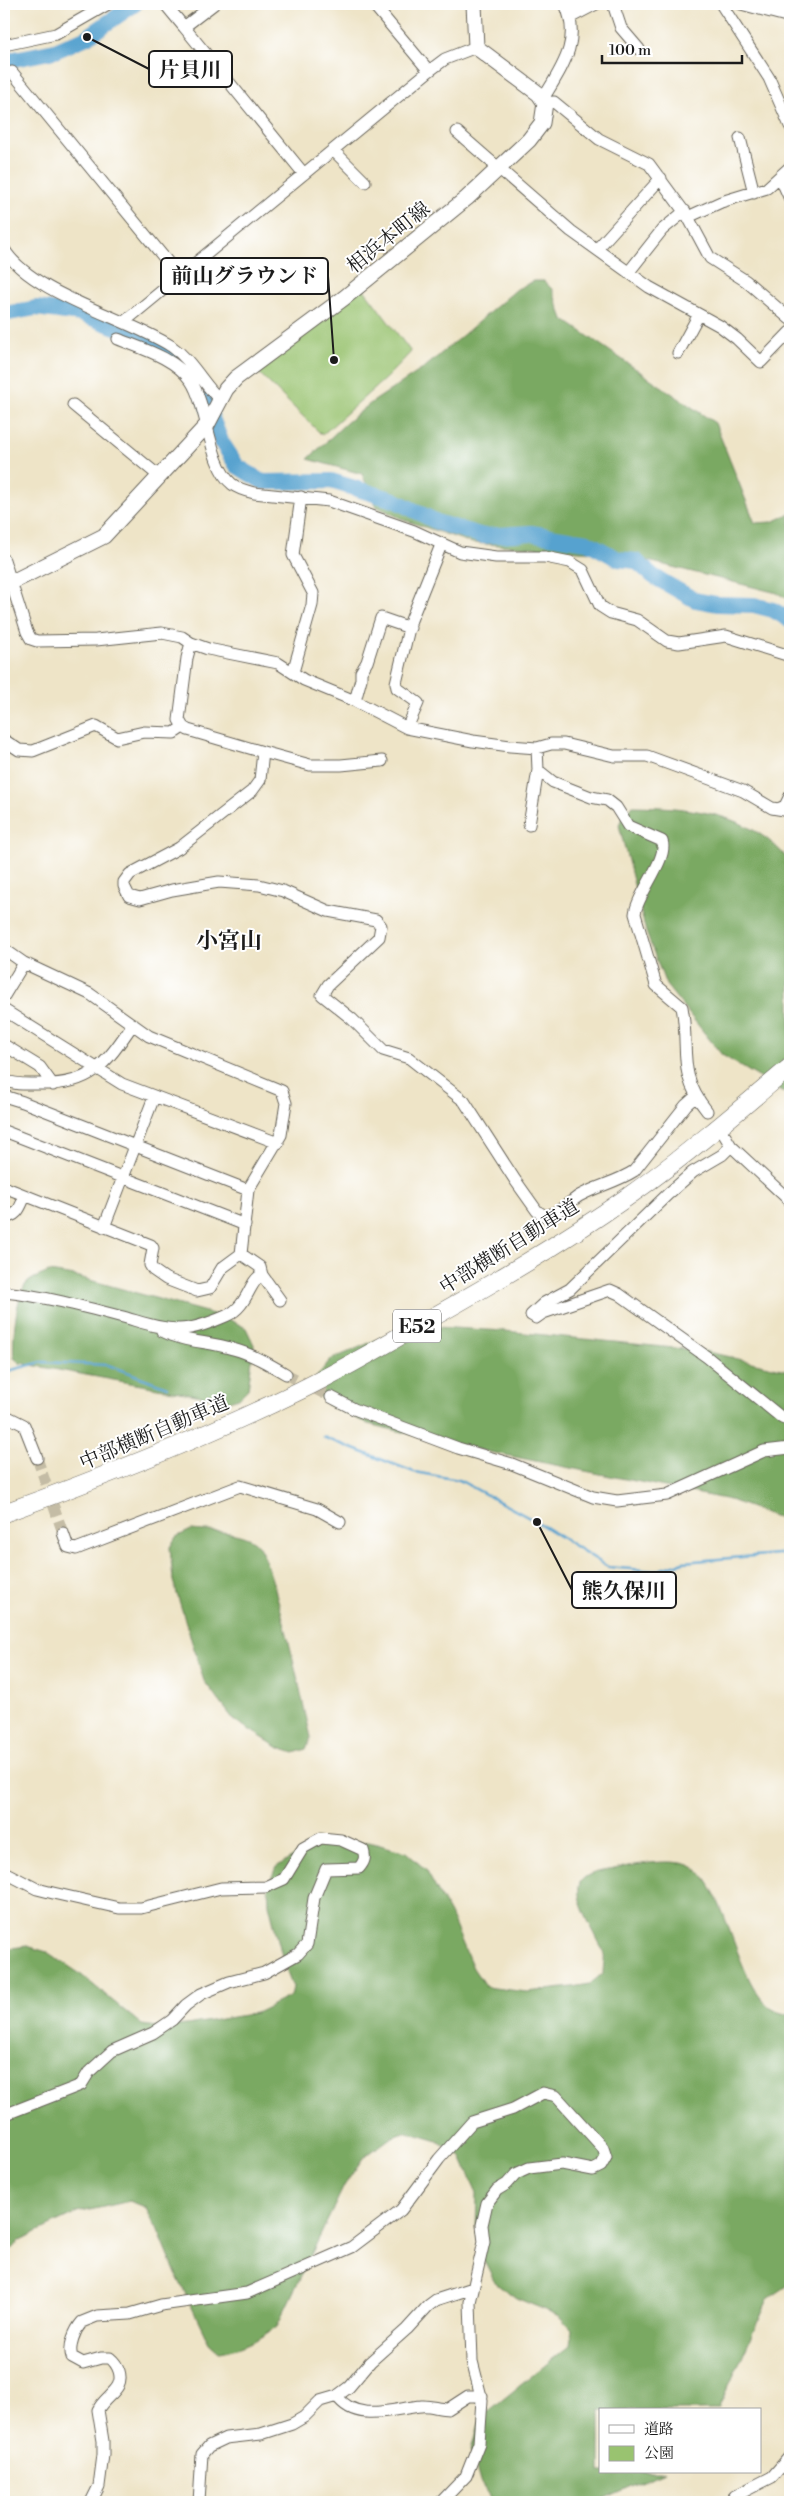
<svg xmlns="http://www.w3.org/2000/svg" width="794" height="2506" font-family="'Libre Bodoni','Noto Serif JP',serif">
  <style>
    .green { fill: #99c370; stroke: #5a7046 }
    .forest { fill: #7aa962; stroke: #4b623f }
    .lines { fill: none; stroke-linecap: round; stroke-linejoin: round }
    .stream { stroke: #57a2cf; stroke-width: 2.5 }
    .river { stroke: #57a2cf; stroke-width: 16 }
    .minor-tunnel { stroke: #c4bca5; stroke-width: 11; stroke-dasharray: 11 5.5; stroke-linecap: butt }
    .minor-casing { stroke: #666258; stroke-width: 13 }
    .major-casing { stroke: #666258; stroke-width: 17 }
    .highway-casing { stroke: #666258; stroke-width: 19 }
    .minor { stroke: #fff; stroke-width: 11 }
    .major { stroke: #fff; stroke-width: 15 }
    .highway { stroke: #fff; stroke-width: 18 }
    .labels { text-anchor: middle; stroke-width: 4; stroke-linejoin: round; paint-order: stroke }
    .shield { fill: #fff; stroke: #606060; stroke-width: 1 }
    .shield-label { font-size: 19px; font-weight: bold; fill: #1c1c1c }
    .street-label { font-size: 20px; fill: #1c1c1c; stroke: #fff }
    .quarter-label { font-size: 22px; font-weight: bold; fill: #1c1c1c; stroke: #fff }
    .leader { fill: none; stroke: #1c1c1c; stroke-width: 2 }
    .callout-dot { fill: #1c1c1c; stroke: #fff; stroke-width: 2 }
    .callout { fill: #fff; stroke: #1c1c1c; stroke-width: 2 }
    .callout-label { font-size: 21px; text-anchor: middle; font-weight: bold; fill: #1c1c1c }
  </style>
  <rect width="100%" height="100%" fill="#fff"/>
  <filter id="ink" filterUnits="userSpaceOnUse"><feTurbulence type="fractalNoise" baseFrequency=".02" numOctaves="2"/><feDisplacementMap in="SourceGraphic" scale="10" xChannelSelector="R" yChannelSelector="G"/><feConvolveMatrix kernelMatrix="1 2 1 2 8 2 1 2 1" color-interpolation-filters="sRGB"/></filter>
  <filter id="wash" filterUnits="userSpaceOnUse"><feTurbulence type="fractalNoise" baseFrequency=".0096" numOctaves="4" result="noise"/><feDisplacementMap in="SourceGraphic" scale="20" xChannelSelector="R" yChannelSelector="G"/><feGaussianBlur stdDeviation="1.12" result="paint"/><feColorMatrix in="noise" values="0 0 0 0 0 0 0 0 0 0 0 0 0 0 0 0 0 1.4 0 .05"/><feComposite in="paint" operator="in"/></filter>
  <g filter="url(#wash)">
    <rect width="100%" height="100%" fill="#eee4c7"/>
    <path class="green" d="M363 288 411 352 387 377 322 435 254 368Z"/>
    <path class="forest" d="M534 281H544L552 289 563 319 715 423 755 523 772 522 790 514V600L777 593 620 554 472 543 404 520 376 506 362 474 308 459 346 423 371 403 424 368 517 289Z
      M633 806C691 807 753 813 790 862V1096L722 1055 666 985 646 932 619 825 623 815Z
      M49 1272 75 1276 224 1317 246 1328 254 1345 248 1389 239 1398 229 1401 20 1363 14 1358C12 1342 16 1303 23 1289 27 1279 40 1276 49 1272Z
      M436 1327 505 1331 704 1351 790 1371V1522L730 1500 480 1450 368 1424 329 1406 321 1398 315 1383 318 1375 330 1360 383 1337Z
      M191 1530C210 1532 238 1530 255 1542 273 1556 303 1706 311 1737L306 1749 294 1753 279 1748 234 1720 204 1681 173 1581 170 1547 176 1537Z
      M369 1842 406 1852 426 1870 450 1914 473 1968 486 1987 527 1992 572 1987 590 1984 603 1973C603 1967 605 1960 604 1954 598 1936 576 1906 579 1887 580 1873 603 1871 614 1869 633 1865 678 1856 695 1868 733 1896 739 2015 790 2014V2284L768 2299 718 2410H600V2472H664L596 2502H502L491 2499 480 2482 471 2450 480 2418 570 2345 572 2329 560 2316 516 2298 494 2281 481 2255 476 2234 477 2193 461 2157 438 2141 407 2132 392 2137 363 2158 344 2186 277 2326C260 2339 241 2349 219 2352L209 2343 176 2274 157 2228 145 2207 130 2201 77 2213 20 2240 4 2257V1949L27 1946 47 1952 79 1973 142 2025 158 2027 187 2025 256 2013 291 1996 293 1987 284 1964 269 1904 268 1886 276 1867 298 1854 327 1843Z"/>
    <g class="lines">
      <path class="stream" d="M4 1372 42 1362 108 1365 167 1387
        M323 1437 414 1472 459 1480 537 1522 608 1567 655 1571 683 1562 790 1553"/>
      <path class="river" d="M4 61 55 51 87 37 135 4
        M4 314 36 308 81 314 126 331 171 354 195 375 221 441 237 466 263 482 331 481 394 500 439 523 483 536 531 533 587 542 618 559 636 561 653 576 695 600 717 604 754 605 773 610 790 620"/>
    </g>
  </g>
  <g filter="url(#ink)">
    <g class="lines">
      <path class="minor-tunnel" d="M286 1374 331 1397
        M37 1458 63 1533"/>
      <defs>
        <path id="minor" d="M165 4 184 27
          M214 4 184 27 304 174
          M373 4 429 71
          M613 4 621 28 639 49
          M721 4 769 78 790 126
          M741 4 790 17
          M571 17 596 4
          M4 45 56 34 108 4
          M12 72 180 277
          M543 99C562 67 582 41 565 4
          M545 103 554 102 599 139 649 164 688 217 710 258 746 281 790 319
          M457 132 571 231 649 287 720 326 737 339 761 362 790 332
          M740 138 754 193
          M333 150 365 182
          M780 177 790 199
          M688 217 721 202 767 188 790 167
          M598 248 661 178
          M4 249C31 294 125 317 171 346 193 361 202 383 220 400
          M628 273 662 230 685 211
          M124 322 429 71 445 59 476 47
          M118 339C143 349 175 358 191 381 208 407 209 466 232 484 238 489 246 491 254 493L329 501 414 531 460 552 496 557H545L570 562 583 570 600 606 611 613 637 620 667 641 679 643 726 636 790 656
          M678 353 698 316
          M73 405 159 476
          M4 560 27 632 31 639 37 641 96 640 162 633 182 637 191 643 208 649 278 663 304 680 355 701 407 728 473 741 510 746 537 748 551 744H564L614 756H647L743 791 772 808 790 811
          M191 643 187 658 179 720 183 727 188 730 263 752 260 780 252 791 179 848 130 874 124 882V886L129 896 140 899 172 890 219 882 259 885 283 891 328 911 376 920 381 926 379 937 328 985 322 995 352 1019 383 1050 409 1058 464 1101 515 1180 537 1211 545 1216C559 1213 567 1204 579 1196 597 1186 617 1182 634 1171L686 1105 695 1097
          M293 672 312 605 313 593 293 555 301 497
          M355 701 361 679V672L367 662 381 618 410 628
          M407 728 418 703 397 688 396 683 411 620 441 545
          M4 740 19 750 33 751 96 726 117 738 144 732 174 733 183 727
          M537 748 538 770 553 782 591 797 607 800 616 807 628 826 662 841C669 858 637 894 635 914L656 985 682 1007C690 1049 676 1073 707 1111
          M263 752 310 765H341L382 761
          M780 808 785 806 790 796
          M529 825 538 770
          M4 949 24 963 90 994 149 1036 282 1091 286 1103 281 1135 248 1190 241 1254
          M4 996 24 963
          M4 1010 122 1084 278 1143
          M4 1045 40 1067 53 1085
          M4 1080C14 1085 27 1084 38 1084 91 1086 105 1065 133 1024
          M4 1096 23 1102 248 1190
          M4 1131 245 1225
          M725 1136 731 1146 790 1201
          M731 1146 722 1155 693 1172 668 1194 570 1289 544 1303 531 1315 536 1318 543 1313 610 1290 619 1294 707 1357 782 1418 790 1421
          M4 1187 151 1245 153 1248 150 1265 153 1270 166 1279 197 1291 210 1288 222 1268 241 1254
          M4 1217C18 1217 20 1207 25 1196
          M104 1227 154 1097
          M241 1254 260 1267 262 1275 280 1300
          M4 1292C43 1296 81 1306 119 1316 139 1321 158 1329 179 1329 195 1329 212 1322 226 1316 249 1306 249 1280 262 1275
          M162 1331C185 1343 209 1341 233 1349 252 1354 269 1364 286 1374
          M331 1397 354 1409 458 1448 512 1464 593 1497 617 1501 667 1495 764 1451 790 1448
          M4 1415 24 1425 37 1458
          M63 1533 68 1547 76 1549 240 1486 317 1509 340 1522
          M4 1872 37 1889 53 1893 119 1908H141L221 1888 266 1887 284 1879 303 1848 321 1838 341 1840 363 1850C366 1858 364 1862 359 1868L326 1869 314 1898 307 1944 298 1954 264 1973 229 1982 201 1994 186 2005 172 2020 153 2033 112 2051 89 2072 81 2085 4 2115
          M337 2396C356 2424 395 2408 421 2406 430 2405 439 2409 448 2409L468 2396H482
          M91 2502 99 2486 103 2455V2441L98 2410C105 2395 125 2390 119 2371 117 2365 115 2362 110 2358H101L83 2363 72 2357C68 2346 75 2330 82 2322L97 2316 130 2314 161 2305 247 2293 352 2247 401 2210 439 2159 472 2122 513 2109 543 2093 556 2096 603 2148 606 2157 601 2166 593 2170 562 2164 529 2168 516 2174 507 2184 497 2190 487 2203 482 2225 484 2242 470 2302 472 2361 482 2400 479 2443 466 2476 441 2502
          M199 2502 202 2454 209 2446 226 2438 261 2434 292 2424 304 2417 320 2401 337 2396 349 2387 370 2362 407 2329 428 2306 436 2300 473 2288
          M730 2502 735 2496 772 2477 790 2456"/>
        <path id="major" d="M4 586 104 536 207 425 226 389 236 378 344 298 467 198 529 140 542 123 545 103 539 94 476 47 474 4"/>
        <path id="highway" d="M4 1513C104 1477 203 1438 299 1391 340 1371 380 1348 419 1325 490 1285 559 1245 626 1198 683 1158 737 1112 790 1067"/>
      </defs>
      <use href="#minor" class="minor-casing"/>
      <use href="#major" class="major-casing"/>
      <use href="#highway" class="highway-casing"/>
      <use href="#minor" class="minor"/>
      <use href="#major" class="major"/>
      <use href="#highway" class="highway"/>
    </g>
  </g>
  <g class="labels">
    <rect class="shield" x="393" y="1309.5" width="48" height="33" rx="4"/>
    <g class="shield-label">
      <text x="417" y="1333">E52</text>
    </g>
    <g class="street-label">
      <text transform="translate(388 237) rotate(-39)" y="7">相浜本町線</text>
      <text transform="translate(509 1246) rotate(-32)" y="7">中部横断自動車道</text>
      <text transform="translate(154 1432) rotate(-23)" y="7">中部横断自動車道</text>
    </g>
    <g class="quarter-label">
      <text x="229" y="948">小宮山</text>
    </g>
  </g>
  <path class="leader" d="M87 37L149 69M334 360L328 276M537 1522L572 1590"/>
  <g class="callout-dot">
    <circle cx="87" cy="37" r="5"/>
    <circle cx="334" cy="360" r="5"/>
    <circle cx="537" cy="1522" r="5"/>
  </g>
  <g class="callout">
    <rect x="149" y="51" width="83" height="36" rx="5"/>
    <rect x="161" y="258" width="167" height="36" rx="5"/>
    <rect x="572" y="1572" width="104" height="36" rx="5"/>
  </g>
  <g class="callout-label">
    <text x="190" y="77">片貝川</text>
    <text x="245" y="283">前山グラウンド</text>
    <text x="624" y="1598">熊久保川</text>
  </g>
  <rect width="794" height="2506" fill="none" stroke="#fff" stroke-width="20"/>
  <rect x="599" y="2408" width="162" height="65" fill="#ffffff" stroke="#a4a4a4"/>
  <rect x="609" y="2425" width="25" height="8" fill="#ffffff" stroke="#a4a4a4"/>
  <text x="644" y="2434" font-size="15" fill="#1c1c1c">道路</text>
  <rect x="609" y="2446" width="25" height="15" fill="#99c370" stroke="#a4a4a4"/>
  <text x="644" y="2458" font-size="15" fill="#1c1c1c">公園</text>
  <path d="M602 55v8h140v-8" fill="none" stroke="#1c1c1c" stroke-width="2.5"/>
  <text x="609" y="55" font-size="15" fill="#1c1c1c" stroke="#ffffff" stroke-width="4" paint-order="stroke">100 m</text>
</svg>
